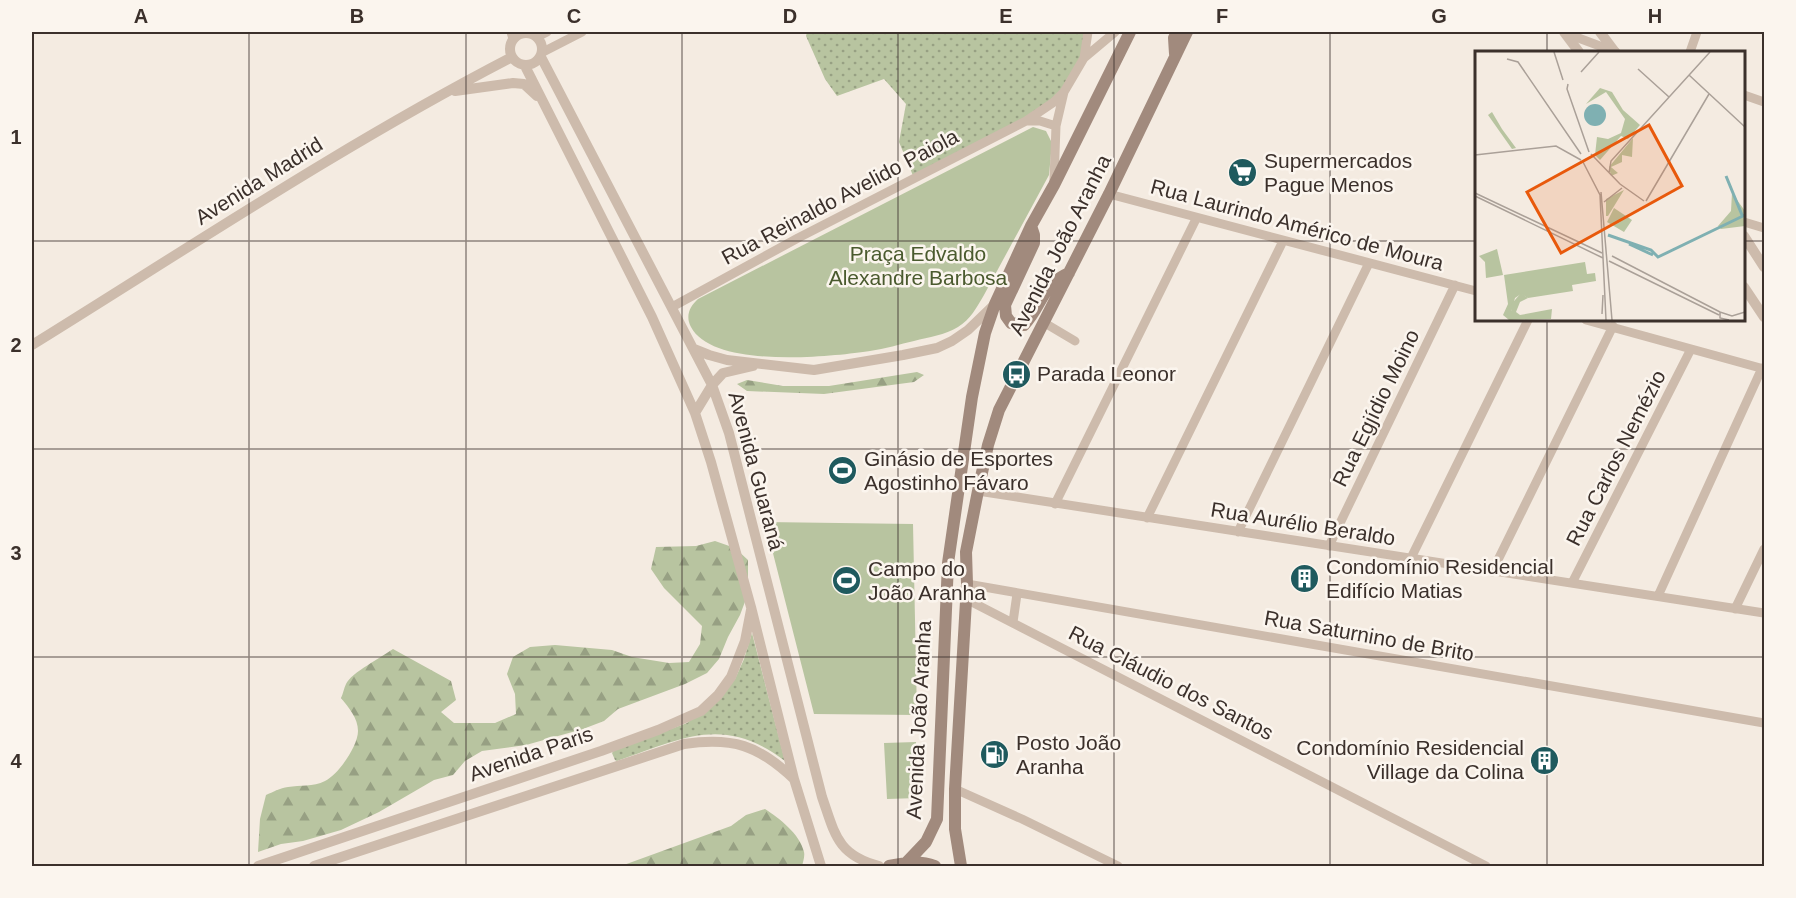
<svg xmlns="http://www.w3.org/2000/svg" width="1796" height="898" font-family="Helvetica,sans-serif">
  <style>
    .grass { fill: url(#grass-dots) }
    .forest { fill: url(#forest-firs) }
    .park { fill: #b8c4a0 }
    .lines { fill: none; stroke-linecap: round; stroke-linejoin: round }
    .minor { stroke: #cdbbac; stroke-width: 9 }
    .tertiary { stroke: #cdbbac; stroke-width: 10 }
    .secondary { stroke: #a18a7d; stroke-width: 12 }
    .grid { fill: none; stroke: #3b302b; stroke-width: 1.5; stroke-opacity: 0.55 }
    .labels { text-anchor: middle; stroke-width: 5; stroke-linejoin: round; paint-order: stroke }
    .poi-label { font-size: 21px; fill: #3b302b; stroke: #fbf5ee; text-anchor: start }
    .street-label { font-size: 21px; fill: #3b302b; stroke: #fbf5ee }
    .park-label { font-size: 21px; fill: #4a5a2e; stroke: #fbf5ee }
    .inset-river { fill: none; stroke: #7fb0b2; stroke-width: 3 }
    .inset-road { fill: none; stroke: #aaa098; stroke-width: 1.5 }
    .view { fill: #e8590c; fill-opacity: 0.15; stroke: #e8590c; stroke-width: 3 }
    .inset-edge { fill: none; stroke: #3b302b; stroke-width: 3 }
    .neatline { fill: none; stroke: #3b302b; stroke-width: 2 }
    .grid-label { font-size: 20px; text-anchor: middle; font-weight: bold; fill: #3b302b }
  </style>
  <defs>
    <pattern id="grass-dots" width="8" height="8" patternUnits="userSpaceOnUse" patternTransform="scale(1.5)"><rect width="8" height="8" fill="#b8c4a0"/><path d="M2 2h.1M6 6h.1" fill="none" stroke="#97a083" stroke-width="1.8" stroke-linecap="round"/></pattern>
    <pattern id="forest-firs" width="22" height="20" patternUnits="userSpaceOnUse" patternTransform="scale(1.5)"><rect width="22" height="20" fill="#b8c4a0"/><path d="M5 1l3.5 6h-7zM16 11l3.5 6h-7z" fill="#97a083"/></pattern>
  </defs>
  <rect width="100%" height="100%" fill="#f4ebe1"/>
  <path class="grass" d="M807 32H1087L1084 58 1064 92 1037 113 914 178 899 142 906 104 884 79 837 96 825 79 806 36Z
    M752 633 785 761C723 714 682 739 617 761L615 760 612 753 614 750 687 723 735 679 744 659Z"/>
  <path class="forest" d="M917 372 924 375 914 382 824 394 747 391 737 384 747 380 783 386H829Z
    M715 541 735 548 748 560V580L746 599 740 615 728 637 719 659 707 673 685 684 618 709 604 721 583 729 526 745 482 751 465 761 453 775 434 780 379 812 341 830 303 841 281 844 258 852 260 819 266 795C273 792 280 788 288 787 300 785 313 787 325 781 338 775 358 746 358 731 358 718 349 708 341 698 343 694 344 688 346 684 351 673 382 657 393 649L451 681 456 700 441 712 454 723H495L516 714 515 694 507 674 513 657 530 647 555 645 612 650 632 657 669 663 689 662 700 644 702 626 664 588 651 569 656 547 696 546Z
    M765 809C779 818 800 834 804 852 805 856 803 862 802 866H621L731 826 746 815Z"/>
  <path class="park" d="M1033 127 1046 131 1052 143 1049 175 984 295C977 307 970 320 958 327 945 335 929 337 914 341 900 344 885 349 870 351 830 357 713 369 691 327 685 316 690 306 698 299Z
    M765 522 913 524 917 715 814 714Z
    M916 742 918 798 887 799 884 743Z"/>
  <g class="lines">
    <path class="minor" d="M511 32 513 39
      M529 32 531 33
      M1565 33 1616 52
      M537 37 547 32
      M543 52 582 32
      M1690 52 1697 32
      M1084 58 1088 32
      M1744 95 1764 102
      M1026 121H1040L1056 126
      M1054 180 1056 126 1064 92 1084 58 1115 32
      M1109 194 1476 291
      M1744 222 1764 228
      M672 307 798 238 1026 121 1054 102 1064 92
      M1586 320 1764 369
      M1043 322 1075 341
      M978 491 1764 613
      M1055 504 1196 219
      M1147 518 1283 241
      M1238 532 1369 263
      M1329 546 1455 285
      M1411 558 1528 320
      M1492 572 1613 326
      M1572 583 1691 349
      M967 584 1764 723
      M1658 596 1762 368
      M966 599 1486 866
      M1735 609 1764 549
      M1013 622 1017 594
      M955 789 1022 819 1118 866"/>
    <path class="tertiary" d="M1564 32 1579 52
      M1600 32 1615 52
      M510 49a16 16 0 1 1 32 0a16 16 0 1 1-32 0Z
      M541 57 712 385 729 433 822 797C835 834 837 855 879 866
      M525 66 652 317 695 413 711 462 751 607 794 779 821 866
      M455 91 513 83 524 84 537 96
      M1744 236 1764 267
      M1744 287 1764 317
      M32 345C190 247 346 143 512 57
      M694 349 709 355 727 360 814 370 903 355 937 348 952 341 968 330 995 304
      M695 413 712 385 723 373 753 366
      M258 866 601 751 658 730 701 711 718 695 731 677 745 641 751 610
      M314 866 684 744C733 737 758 745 794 779"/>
    <path class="secondary" d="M1175 54 1174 38 1177 32
      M1031 226 1034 235V243L1005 305 1006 316 1011 323 1024 325C1043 305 1041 285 1069 273
      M907 862 926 842 937 819 948 563 972 397 985 333 995 304 1031 226 1054 185 1130 32
      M889 866C904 863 919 860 935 866
      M961 866 955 829V789L967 584 966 552 978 491 988 445 999 410 1109 194 1187 32"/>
  </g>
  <path class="grid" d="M249 32V866M466 32V866M682 32V866M898 32V866M1114 32V866M1330 32V866M1547 32V52M32 241H1476M1744 241H1764M1547 320V866M32 449H1764M32 657H1764"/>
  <defs>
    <symbol id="supermarket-disc" viewBox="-11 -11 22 22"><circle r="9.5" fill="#1f5a5e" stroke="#fbf5ee"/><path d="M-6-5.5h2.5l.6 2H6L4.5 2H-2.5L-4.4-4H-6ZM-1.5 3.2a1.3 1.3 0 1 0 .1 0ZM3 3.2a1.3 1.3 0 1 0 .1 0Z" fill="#fff"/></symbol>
    <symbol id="bus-disc" viewBox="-11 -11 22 22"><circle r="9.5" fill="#1f5a5e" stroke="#fbf5ee"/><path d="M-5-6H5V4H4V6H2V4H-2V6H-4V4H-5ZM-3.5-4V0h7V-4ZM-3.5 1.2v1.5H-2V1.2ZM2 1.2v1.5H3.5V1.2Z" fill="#fff"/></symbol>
    <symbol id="stadium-disc" viewBox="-11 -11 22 22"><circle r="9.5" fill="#1f5a5e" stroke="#fbf5ee"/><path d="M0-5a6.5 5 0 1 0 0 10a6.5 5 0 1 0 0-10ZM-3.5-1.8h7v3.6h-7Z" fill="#fff"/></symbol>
    <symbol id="building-disc" viewBox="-11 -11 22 22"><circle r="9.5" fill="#1f5a5e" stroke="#fbf5ee"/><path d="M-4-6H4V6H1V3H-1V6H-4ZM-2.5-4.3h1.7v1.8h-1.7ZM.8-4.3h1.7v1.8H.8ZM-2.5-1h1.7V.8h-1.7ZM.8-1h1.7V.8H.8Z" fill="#fff"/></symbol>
    <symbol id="fuel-disc" viewBox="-11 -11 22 22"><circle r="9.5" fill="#1f5a5e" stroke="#fbf5ee"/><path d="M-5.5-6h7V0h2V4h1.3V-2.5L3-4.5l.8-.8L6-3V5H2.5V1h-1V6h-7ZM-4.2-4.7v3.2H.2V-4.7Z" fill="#fff"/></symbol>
  </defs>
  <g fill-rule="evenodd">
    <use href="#supermarket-disc" x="1226" y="156" width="33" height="33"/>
    <use href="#bus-disc" x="1000" y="358" width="33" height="33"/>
    <use href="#stadium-disc" x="826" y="454" width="33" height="33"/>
    <use href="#building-disc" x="1288" y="562" width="33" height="33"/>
    <use href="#stadium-disc" x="830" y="564" width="33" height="33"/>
    <use href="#fuel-disc" x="978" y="738" width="33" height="33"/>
    <use href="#building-disc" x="1528" y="744" width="33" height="33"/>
  </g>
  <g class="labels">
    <g class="poi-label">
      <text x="1264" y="168">Supermercados<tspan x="1264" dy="24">Pague Menos</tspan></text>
      <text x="1037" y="381">Parada Leonor</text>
      <text x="864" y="466">Ginásio de Esportes<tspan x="864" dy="24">Agostinho Fávaro</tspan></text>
      <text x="1326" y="574">Condomínio Residencial<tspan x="1326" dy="24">Edifício Matias</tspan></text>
      <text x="868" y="576">Campo do<tspan x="868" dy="24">João Aranha</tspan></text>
      <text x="1016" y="750">Posto João<tspan x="1016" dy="24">Aranha</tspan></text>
      <text x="1524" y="755" text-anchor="end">Condomínio Residencial<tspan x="1524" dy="24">Village da Colina</tspan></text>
    </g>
    <g class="street-label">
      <text transform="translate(259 181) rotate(-32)" y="7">Avenida Madrid</text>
      <text transform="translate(840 197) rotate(-28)" y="7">Rua Reinaldo Avelido Paiola</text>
      <text transform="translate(1297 225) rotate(15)" y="7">Rua Laurindo Américo de Moura</text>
      <text transform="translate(1060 245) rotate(-63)" y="7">Avenida João Aranha</text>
      <text transform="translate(1376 408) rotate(-64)" y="7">Rua Egjídio Moino</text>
      <text transform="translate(1616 458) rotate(-63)" y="7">Rua Carlos Nemézio</text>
      <text transform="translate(756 471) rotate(75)" y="7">Avenida Guaraná</text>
      <text transform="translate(1303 524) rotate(9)" y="7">Rua Aurélio Beraldo</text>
      <text transform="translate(1369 636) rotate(10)" y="7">Rua Saturnino de Brito</text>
      <text transform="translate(1171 683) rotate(27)" y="7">Rua Cláudio dos Santos</text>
      <text transform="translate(919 720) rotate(-87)" y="7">Avenida João Aranha</text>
      <text transform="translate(531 754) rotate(-19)" y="7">Avenida Paris</text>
    </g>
    <g class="park-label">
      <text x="918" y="261">Praça Edvaldo<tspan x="918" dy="24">Alexandre Barbosa</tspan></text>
    </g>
  </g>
  <g transform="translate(1475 51)">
    <rect width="270" height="270" fill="#f4ebe1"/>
    <path d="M139 157 157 169 149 181 132 171ZM110 211 112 223 120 222 121 230 97 234 98 240 53 247 46 243 40 247 34 269 28 264 33 253 29 224Z" fill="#b8c4a0"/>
    <path d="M125 37 137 41 148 59 165 74 153 88 146 85 125 109 120 104 122 86 133 88 146 82 150 68 131 41 111 53ZM158 87 157 106 147 104V111L136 116 143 122 136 125 134 116ZM257 142 270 160V175L246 178 243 175 256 160ZM46 242 53 247 45 251 41 261 45 264 77 258 76 268 34 269 32 262 37 259 34 256Z" fill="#b8c4a0"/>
    <path d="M17 61 27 78 41 97 37 98 13 64ZM149 139 133 165H131V148ZM22 198 28 224 11 227 10 211 4 205Z" fill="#b8c4a0"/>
    <path d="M109 64a11 11 0 1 1 22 0a11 11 0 1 1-22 0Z" fill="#7fb0b2"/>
    <path class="inset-river" d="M251 125 267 164M133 184 176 199 183 206 270 164M154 193 178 204"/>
    <path class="inset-road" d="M79 1 88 29M32 8 43 11 106 103M163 18 194 46M106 21 124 1M214 24 270 76M93 33 92 38 114 101M116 103 145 133 169 150M0 104 81 95 106 109M108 111 125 144 131 269M134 122 136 110 235 1M126 141 137 269M0 142 127 202M0 145 128 207M171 150 234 43M129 151 147 137M137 205 245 261M134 210 244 264M127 263 128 244M254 269 245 267V261L257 265 270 261"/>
    <path class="view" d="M174 74 207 135 86 202 52 141Z"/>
    <rect width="270" height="270" class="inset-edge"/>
  </g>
  <rect width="1796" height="898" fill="none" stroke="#fbf5ee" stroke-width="66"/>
  <rect x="33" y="33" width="1730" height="832" class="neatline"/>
  <g class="grid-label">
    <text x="141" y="23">A</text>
    <text x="357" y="23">B</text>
    <text x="574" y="23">C</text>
    <text x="790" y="23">D</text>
    <text x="1006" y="23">E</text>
    <text x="1222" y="23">F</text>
    <text x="1439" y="23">G</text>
    <text x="1655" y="23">H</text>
    <text x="16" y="144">1</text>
    <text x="16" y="352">2</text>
    <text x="16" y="560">3</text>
    <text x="16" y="768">4</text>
  </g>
</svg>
